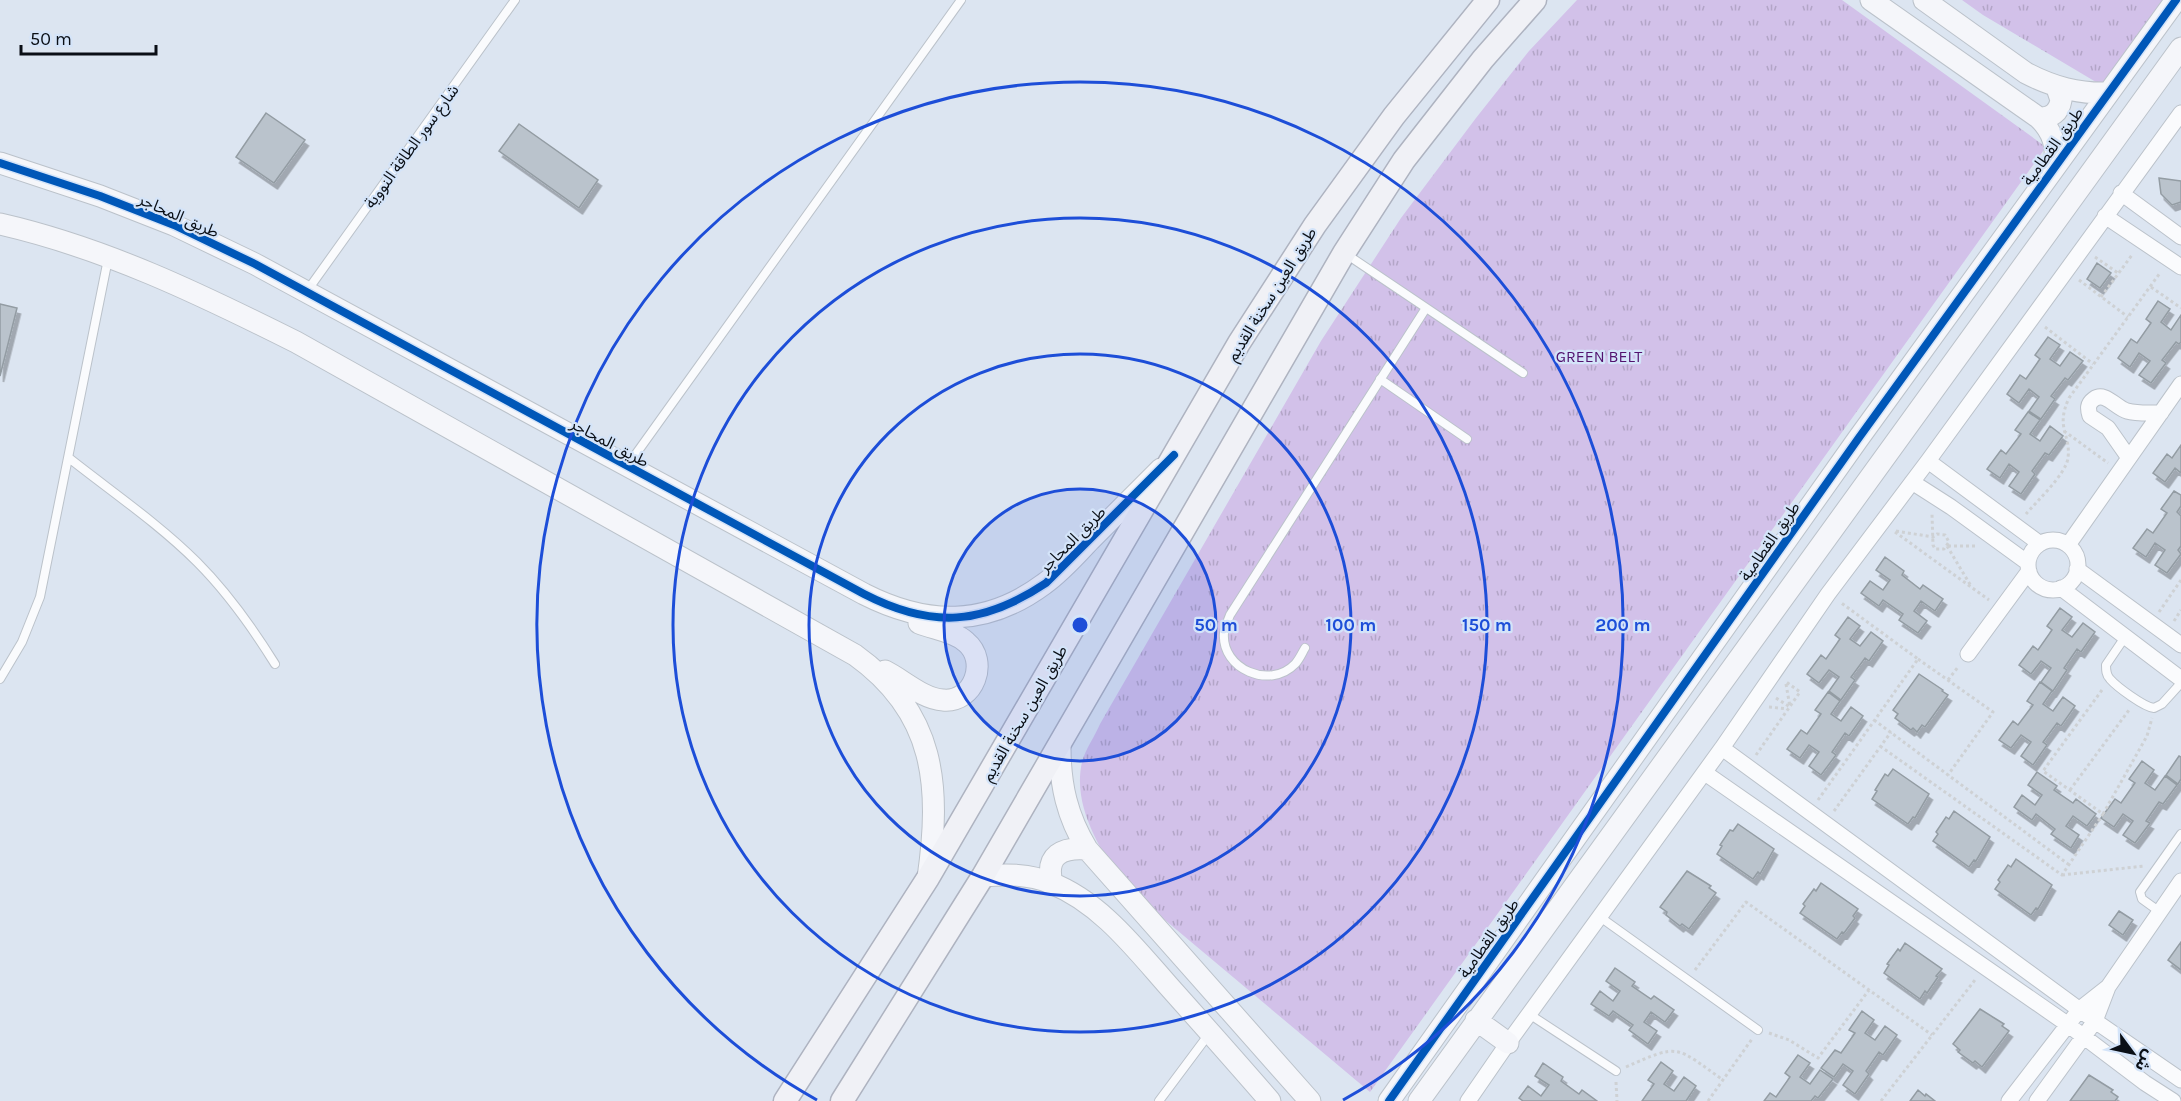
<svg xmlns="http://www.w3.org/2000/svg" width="2181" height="1101" font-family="Karla,'Noto Sans Arabic',sans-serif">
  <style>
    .park { fill: url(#park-tufts) }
    .building { fill: #bac3cc; stroke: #939ca3; stroke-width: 1.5; filter: url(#shadow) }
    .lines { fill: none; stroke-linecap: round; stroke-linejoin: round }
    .lane-casing { stroke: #bbc2ca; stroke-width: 10 }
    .street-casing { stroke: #bbc2ca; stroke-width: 17 }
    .secondary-casing { stroke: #bbc2ca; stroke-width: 23 }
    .primary-casing { stroke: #aeb3c0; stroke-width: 25 }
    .path { stroke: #ced1d4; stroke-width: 3; stroke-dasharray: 3 3; stroke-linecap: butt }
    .lane { stroke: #fafbfd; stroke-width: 8 }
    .street { stroke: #fafbfd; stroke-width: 15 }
    .secondary { stroke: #f5f6fa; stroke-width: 21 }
    .primary { stroke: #f0f1f6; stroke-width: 22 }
    .cycleway-casing { stroke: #d4e4f9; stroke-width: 11 }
    .cycleway { stroke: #0057b8; stroke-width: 8 }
    .ring { fill: none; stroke: #1d4ed8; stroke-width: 3 }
    .labels { text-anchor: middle; stroke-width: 4.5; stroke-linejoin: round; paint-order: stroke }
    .street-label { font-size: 16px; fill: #0a0f16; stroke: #d4e4f9 }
    .park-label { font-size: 16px; fill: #52136f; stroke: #d4e4f9 }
    .centre { fill: #1d4ed8; stroke: #d4e4f9; stroke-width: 3 }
    .ring-label { font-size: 18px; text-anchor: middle; font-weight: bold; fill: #1d4ed8; stroke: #d4e4f9; stroke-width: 4.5; stroke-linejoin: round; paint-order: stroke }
  </style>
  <defs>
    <pattern id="park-tufts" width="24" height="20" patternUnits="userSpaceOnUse" patternTransform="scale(1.5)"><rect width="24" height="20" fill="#d2c1e9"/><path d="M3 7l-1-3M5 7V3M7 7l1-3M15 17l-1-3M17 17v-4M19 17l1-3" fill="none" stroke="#b3a5c7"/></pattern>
    <filter id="shadow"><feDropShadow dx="3.5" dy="6" stdDeviation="0" flood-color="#0004"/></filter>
  </defs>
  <rect width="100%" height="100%" fill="#dce5f1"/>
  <path class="park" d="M1577 0H1842L2046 147 1370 1092 1122 884C1100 848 1072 806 1082 762 1085 750 1095 736 1100 724L1321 341 1401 218 1476 118 1529 51Z
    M1962 0H2164L2101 85 1983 15Z"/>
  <path class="building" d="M266 113 305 140 274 183 236 157Z
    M519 124 598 180 579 208 499 151Z
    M2159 178 2181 181V202L2172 205 2161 194Z
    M2097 263 2111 273 2100 288 2087 279Z
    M2158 301 2170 309 2161 322 2171 330 2181 315V342L2179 344 2176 342 2162 360 2166 363 2151 383 2139 375 2150 361 2139 353 2130 367 2118 358 2131 339 2137 343 2151 323 2146 319Z
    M0 304 17 308 0 376Z
    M2048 337 2060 345 2050 359 2060 366 2070 352 2083 361 2068 380 2065 378 2051 396 2055 399 2041 419 2029 411 2039 397 2029 389 2019 403 2007 394 2020 375 2026 379 2040 359 2035 355Z
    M2028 412 2040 420 2030 434 2040 441 2050 426 2063 436 2049 455 2045 453 2032 471 2035 474 2021 494 2009 486 2019 472 2009 464 2000 478 1987 469 2001 450 2006 454 2021 434 2015 430Z
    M2181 445V473L2175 468 2165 482 2153 473 2167 454 2172 458Z
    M2174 491 2181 495V506L2177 512 2181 516V546L2178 550 2181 554 2167 573 2155 565 2165 550 2155 543 2146 557 2133 548 2147 529 2153 533 2167 513 2161 509Z
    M1885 557 1904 571 1902 575 1920 589 1923 585 1943 599 1935 611 1921 601 1914 611 1927 621 1918 633 1899 620 1903 614 1883 600 1879 606 1861 593 1870 581 1883 590 1890 580 1876 570Z
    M2060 608 2072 617 2062 630 2072 637 2083 623 2095 632 2081 652 2077 649 2064 668 2067 670 2053 691 2041 682 2051 668 2041 661 2031 674 2019 665 2033 646 2038 650 2052 630 2047 626Z
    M1848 617 1860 626 1850 639 1860 646 1871 632 1883 641 1869 661 1865 658 1851 677 1855 680 1841 700 1829 691 1839 677 1829 670 1819 683 1807 674 1821 655 1826 659 1840 639 1835 635Z
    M1919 674 1943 690 1942 691 1948 695 1925 727 1922 725 1917 732 1913 728 1911 730 1895 718 1898 714 1893 710Z
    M2040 682 2052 691 2043 704 2053 711 2063 697 2075 706 2061 726 2057 723 2043 742 2047 745 2033 765 2021 756 2031 742 2021 735 2011 748 1999 740 2013 721 2018 725 2033 705 2027 701Z
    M1828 692 1840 701 1831 714 1841 721 1851 707 1863 716 1849 736 1845 733 1832 752 1836 755 1821 775 1809 766 1819 752 1809 745 1800 758 1787 749 1801 730 1807 734 1821 714 1815 710Z
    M2179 756 2181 757V779L2178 784 2166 775Z
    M2142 761 2154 770 2145 783 2155 790 2165 776 2177 785 2163 804 2159 802 2146 821 2150 823 2135 843 2123 835 2133 821 2123 814 2114 827 2101 818 2115 799 2121 803 2135 783 2129 779Z
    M1893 769 1929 794 1915 818 1913 817 1908 824 1872 799 1877 791 1875 790 1885 774 1888 776Z
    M2037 772 2057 786 2054 790 2073 803 2076 799 2096 814 2087 826 2073 816 2066 826 2079 835 2071 848 2051 834 2055 829 2036 814 2032 820 2014 807 2022 795 2035 805 2042 795 2028 785Z
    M1954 811 1990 837 1976 861 1974 860 1969 867 1933 841 1938 834 1936 832 1946 817 1949 819Z
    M1738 824 1774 849 1760 874 1758 872 1753 879 1717 854 1722 846 1720 845 1730 830 1733 831Z
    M2016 859 2052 885 2038 909 2036 908 2031 915 1995 889 2000 882 1998 880 2008 865 2011 867Z
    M1687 871 1711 886 1709 888 1716 893 1689 929 1682 924 1680 926 1666 915 1667 912 1660 907Z
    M1821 883 1858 909 1853 916 1855 918 1844 933 1842 932 1837 939 1800 913 1805 906 1803 904 1814 889 1816 891Z
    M2119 911 2133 920 2123 935 2109 925Z
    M2181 942V970L2168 960Z
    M1905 943 1942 969 1936 976 1938 977 1927 993 1925 991 1920 999 1884 973 1889 965 1887 964 1898 949 1900 951Z
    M1615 968 1635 982 1632 986 1651 999 1654 996 1674 1010 1665 1022 1651 1012 1644 1022 1657 1031 1648 1044 1629 1030 1633 1025 1613 1011 1609 1016 1591 1004 1600 991 1613 1001 1620 991 1606 981Z
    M1980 1009 2004 1024 2002 1026 2009 1031 1982 1067 1975 1061 1973 1063 1958 1052 1960 1050 1953 1044Z
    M1862 1011 1874 1020 1865 1033 1875 1040 1885 1026 1897 1035 1883 1055 1879 1052 1866 1071 1869 1074 1855 1094 1843 1085 1853 1071 1843 1064 1834 1077 1821 1068 1835 1050 1841 1053 1855 1033 1849 1030Z
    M1798 1055 1810 1063 1800 1077 1810 1084 1820 1070 1833 1079 1818 1098 1815 1096 1811 1101H1764L1770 1093 1776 1097 1790 1077 1785 1073Z
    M1661 1062 1673 1071 1664 1084 1674 1091 1684 1077 1696 1086 1686 1101H1642L1654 1084 1648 1080Z
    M1543 1063 1563 1077 1561 1081 1579 1094 1582 1090 1597 1101H1523L1519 1098 1528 1086 1541 1096 1549 1085 1535 1076Z
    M2089 1075 2113 1090 2111 1092 2118 1097 2115 1101H2070Z
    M1918 1090 1925 1096 1926 1094 1935 1101H1910Z"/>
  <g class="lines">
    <defs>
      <path id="lane" d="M1346 254 1523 373
        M307 291 515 0
        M1380 379 1467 439
        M69 458C112 492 159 524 197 562 228 593 252 627 275 664
        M628 465 961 0
        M2125 637 2106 665C2106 670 2106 675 2110 679 2117 687 2144 707 2154 708L2162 704 2181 683
        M1305 648C1302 653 1299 660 1295 664 1270 690 1221 669 1224 633 1225 627 1228 620 1230 615L1426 308
        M0 679 22 642 40 597 108 259
        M2160 912 2142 899 2140 892 2181 834
        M1600 917 1758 1030
        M1529 1014 1616 1071
        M1159 1101 1209 1034"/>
      <path id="street" d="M2121 193 2181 237
        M2105 216 2181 267
        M2129 458 2108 428 2090 416C2088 409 2087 404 2094 399 2105 391 2116 408 2127 411 2137 414 2150 413 2161 413
        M1928 461 2039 543
        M1912 482 1951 507 2028 563
        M2028 565a25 25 0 1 1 50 0a25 25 0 1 1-50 0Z
        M2068 545 2181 384
        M2077 569 2181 645
        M2061 588 2181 679
        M1968 654 2029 571
        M1722 748 2095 1021 2181 1080
        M1705 773 2067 1024 2145 1083 2173 1101
        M1468 1101 1508 1043 1722 748 1828 594 1928 461 2181 113
        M2009 1101 2080 1009 2108 987
        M2037 1101 2095 1021 2108 987 2181 881"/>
      <path id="secondary" d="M1871 0 2039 118C2053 132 2058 147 2054 167
        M1924 0 2026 73C2053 87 2078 94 2108 93
        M2039 118C2052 118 2059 112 2061 100L2057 88
        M0 163 100 196 174 225 255 264 864 594C927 626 986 627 1044 584 1061 572 1076 555 1090 540 1114 516 1138 492 1161 469
        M0 224C105 248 200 294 296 342L855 655C936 713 941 786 928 878
        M885 671C903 680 923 699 943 700 974 703 989 661 966 642 954 631 933 629 919 623
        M1060 747C1060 785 1067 816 1087 849L1310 1101
        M983 876C1007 874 1029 874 1051 883 1102 903 1138 952 1173 991 1206 1028 1238 1064 1270 1101
        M1052 883C1045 855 1062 847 1087 849
        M1476 1020 1508 1043
        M1389 1101 1858 439 2176 0
        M1419 1101 2181 48"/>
      <path id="primary" d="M785 1101 928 878 1239 343 1315 225 1394 116 1488 0
        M842 1101 983 876 1344 253 1404 160 1483 59 1535 0"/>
    </defs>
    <use href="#lane" class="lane-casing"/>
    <use href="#street" class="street-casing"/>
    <use href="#secondary" class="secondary-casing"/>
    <use href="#primary" class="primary-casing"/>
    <path class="path" d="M2095 257 2118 273
      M2079 280 2128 317
      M2151 287 2181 308
      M2101 297 2132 255
      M2045 327 2093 364
      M2064 431 2108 463
      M2026 514C2037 501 2066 474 2068 458 2071 434 2055 428 2069 398L2160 273
      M1896 531 1933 537 1937 534 1945 535 1949 542 1944 549H1935L1933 545 1932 514
      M1895 532 1989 600
      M1947 546 1971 586
      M1948 546H1977
      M2159 612 2181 580
      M2174 621 2181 610
      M1918 659 1993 712 1948 775
      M1948 680 1958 667
      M1786 684 1790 707
      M2102 690 2043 771 2103 814 2147 736 2152 718
      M1776 698 1790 707
      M1769 707 1788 709
      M1874 720 2068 864
      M1880 746 2062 875 2103 814
      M1756 755 1800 692 1785 681
      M2070 790 2129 710
      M1818 800 1918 659 1840 602
      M1834 811 1891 732
      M2062 875 2144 866
      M1695 970 1746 902 1932 1035
      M1769 1033 1789 1040 1818 1058 1869 990
      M1626 1067C1680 1043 1675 1046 1723 1080
      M1616 1082 1617 1101
      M1708 1101 1752 1039
      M1881 1101 1975 980"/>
    <use href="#lane" class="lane"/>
    <use href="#street" class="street"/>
    <use href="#secondary" class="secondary"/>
    <use href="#primary" class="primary"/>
    <defs>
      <path id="cycleway" d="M0 163 100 196 174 225 255 264 864 594C932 629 983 625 1046 583L1174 455
        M1389 1101 1858 439 2176 0"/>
    </defs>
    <use href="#cycleway" class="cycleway-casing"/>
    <use href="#cycleway" class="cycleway"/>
  </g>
  <circle cx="1080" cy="625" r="136" fill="#1d4ed8" fill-opacity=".12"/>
  <g class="ring">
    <circle cx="1080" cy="625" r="136"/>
    <circle cx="1080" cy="625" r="271"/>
    <circle cx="1080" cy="625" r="407"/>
    <path d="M817 1100A543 543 0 1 1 1343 1100"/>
  </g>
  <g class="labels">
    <g class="street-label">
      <text transform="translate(411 146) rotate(-54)" y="6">شارع سور الطاقة النووية</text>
      <text transform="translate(2052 146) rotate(-54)" y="6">طريق القطامية</text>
      <text transform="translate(179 215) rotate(24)" y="6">طريق المحاجر</text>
      <text transform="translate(1271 294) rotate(-58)" y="6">طريق العين سخنة القديم</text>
      <text transform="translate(610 442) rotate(28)" y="6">طريق المحاجر</text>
      <text transform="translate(1072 539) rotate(-45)" y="6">طريق المحاجر</text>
      <text transform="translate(1769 541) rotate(-55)" y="6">طريق القطامية</text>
      <text transform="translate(1024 713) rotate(-60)" y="6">طريق العين سخنة القديم</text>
      <text transform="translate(1488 938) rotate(-55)" y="6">طريق القطامية</text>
    </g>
    <g class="park-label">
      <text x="1599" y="362">GREEN BELT</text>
    </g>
  </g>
  <circle cx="1080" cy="625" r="9" class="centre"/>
  <g class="ring-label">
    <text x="1216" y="631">50 m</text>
    <text x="1351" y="631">100 m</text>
    <text x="1487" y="631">150 m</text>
    <text x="1623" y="631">200 m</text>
  </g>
  <g transform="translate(2133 1053) rotate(123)" stroke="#d4e4f9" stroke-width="4.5" paint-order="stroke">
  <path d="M0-4.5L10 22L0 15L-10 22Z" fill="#0a0f16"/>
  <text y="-9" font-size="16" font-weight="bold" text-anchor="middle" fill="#0a0f16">ش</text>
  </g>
  <path d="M21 45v9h135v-9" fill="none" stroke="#0a0f16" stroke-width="3"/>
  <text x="30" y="45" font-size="18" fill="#0a0f16" stroke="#d4e4f9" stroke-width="4.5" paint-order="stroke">50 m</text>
</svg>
